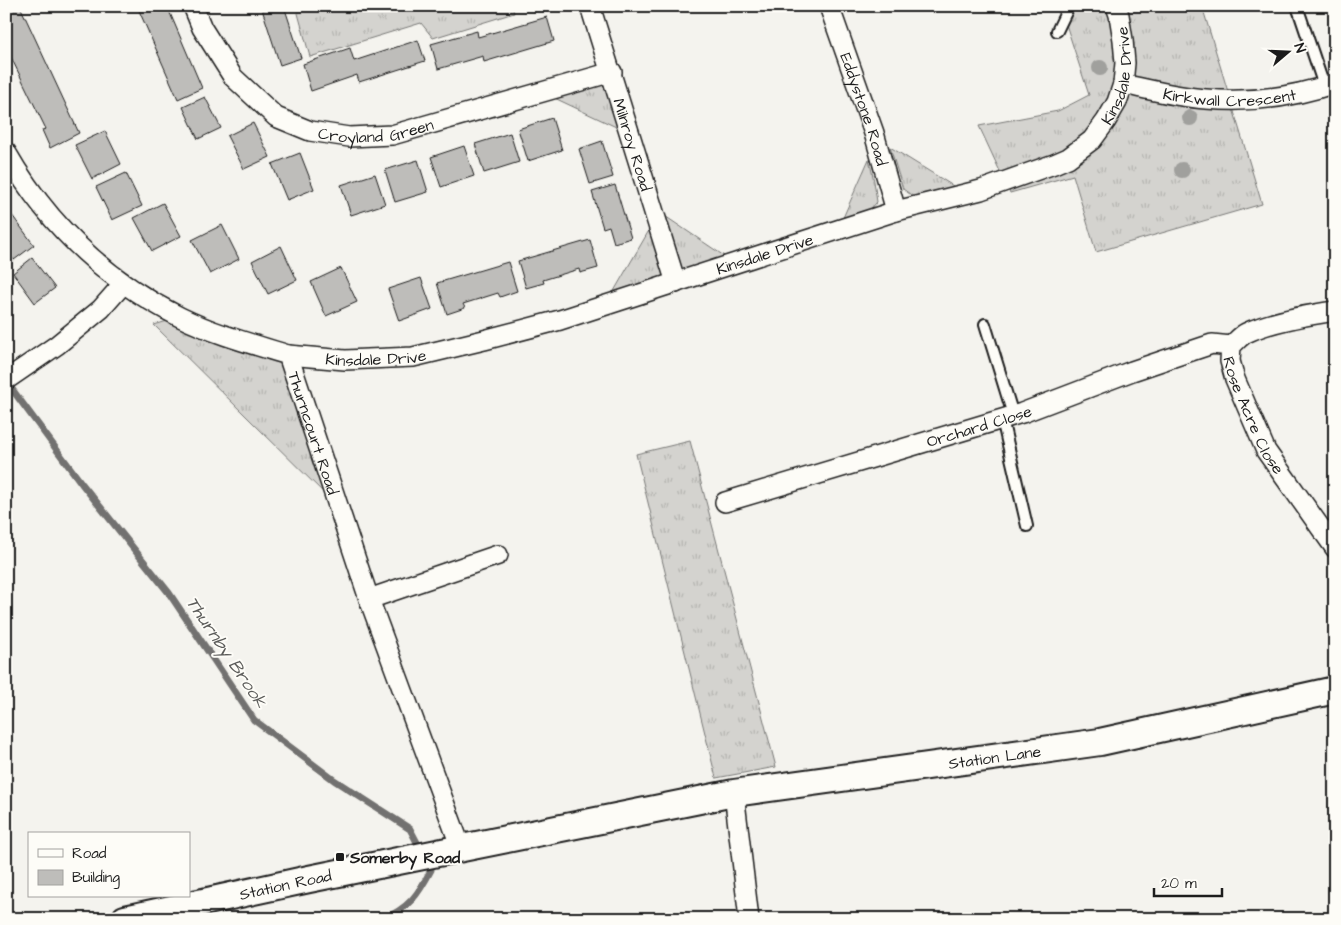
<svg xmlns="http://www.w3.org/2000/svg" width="1341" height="925" font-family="'Architects Daughter',sans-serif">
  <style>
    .grass { fill: url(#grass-tufts); stroke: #787876 }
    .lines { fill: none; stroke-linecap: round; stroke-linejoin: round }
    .stream { stroke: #72716f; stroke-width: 7 }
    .building { fill: #bebdba; stroke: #1c1c1c }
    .lane-casing { stroke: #1c1c1c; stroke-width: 14 }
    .street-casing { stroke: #1c1c1c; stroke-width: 22 }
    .secondary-casing { stroke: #1c1c1c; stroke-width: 30 }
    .lane { stroke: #fdfcf7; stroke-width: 10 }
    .street { stroke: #fdfcf7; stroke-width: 19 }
    .secondary { stroke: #fdfcf7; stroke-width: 26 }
    .tree { fill: #a0a09d }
    .poi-dot { fill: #1c1c1c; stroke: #fdfcf7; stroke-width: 2 }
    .labels { text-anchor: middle; stroke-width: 4; stroke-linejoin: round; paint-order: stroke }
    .street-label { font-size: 16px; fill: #1c1c1c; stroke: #fdfcf7 }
    .poi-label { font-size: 16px; font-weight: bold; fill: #1c1c1c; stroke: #fdfcf7; text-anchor: start }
    .water-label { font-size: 18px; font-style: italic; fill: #5c5c5a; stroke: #fdfcf7 }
  </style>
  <defs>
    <pattern id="grass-tufts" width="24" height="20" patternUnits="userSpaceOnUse" patternTransform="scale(1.25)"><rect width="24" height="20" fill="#d4d3cf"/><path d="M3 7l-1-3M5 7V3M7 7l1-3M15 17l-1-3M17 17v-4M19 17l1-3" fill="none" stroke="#b5b5b1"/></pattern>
  </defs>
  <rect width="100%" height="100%" fill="#f4f3ee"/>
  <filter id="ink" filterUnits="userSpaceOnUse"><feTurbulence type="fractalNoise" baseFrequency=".02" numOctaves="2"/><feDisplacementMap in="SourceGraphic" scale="10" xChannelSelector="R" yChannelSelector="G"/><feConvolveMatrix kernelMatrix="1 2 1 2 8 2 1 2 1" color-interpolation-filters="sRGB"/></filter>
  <g filter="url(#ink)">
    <path class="grass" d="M296 6H512L514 13 433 38 421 23 310 57Z
      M1060 6H1202L1262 204 1096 252 1073 175 1010 193 979 126 1058 111 1089 95Z
      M612 72 631 134 546 94Z
      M890 147 958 189 914 197 903 189Z
      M869 159 874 181 877 202 867 213 842 220Z
      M653 208 736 264 679 282Z
      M651 227 671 285 606 305Z
      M181 317 288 355 338 507 154 325Z
      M690 441 776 767 716 778 636 454Z"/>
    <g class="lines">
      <path class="stream" d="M6 381 82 484 169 593 254 720 334 780 410 829 421 850
        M383 919C409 908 418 895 431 870L425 860"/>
    </g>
    <path class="building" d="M6 6H20L79 133 50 148 42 130 46 129 6 47Z
      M137 6H167L202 88 178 99Z
      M261 6H284L301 58 280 65Z
      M547 17 554 41 484 62 483 56 438 69 431 44 477 31 478 37Z
      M418 40 425 61 359 82 357 75 311 91 303 64 350 48 354 61Z
      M205 97 221 128 198 139 183 107Z
      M552 118 562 150 528 161 518 129Z
      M253 123 270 157 244 169 227 136Z
      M105 131 121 164 92 179 75 145Z
      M510 133 519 162 484 173 475 144Z
      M602 141 613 177 590 184 579 149Z
      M464 146 474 176 441 187 431 157Z
      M300 153 314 189 287 200 272 164Z
      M418 160 428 192 395 202 385 170Z
      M126 173 142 206 112 220 96 187Z
      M375 174 385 204 351 215 341 185Z
      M615 185 631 238 614 243 609 226 603 228 592 192Z
      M163 203 181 236 152 251 134 218Z
      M6 207 34 245 14 260 6 249Z
      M222 225 239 259 210 274 192 240Z
      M590 240 598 268 580 273 579 269 543 280 544 283 526 288 518 261Z
      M281 246 297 280 268 294 252 261Z
      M32 258 55 288 35 303 13 273Z
      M508 262 517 291 500 297 498 293 463 304 465 308 447 314 437 283Z
      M341 268 357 302 326 316 311 282Z
      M421 278 432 309 399 321 388 289Z"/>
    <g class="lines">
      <defs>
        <path id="lane" d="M1297 6 1324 86
          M1057 31 1069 6
          M985 324 1013 415
          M1002 419 1027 526"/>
        <g id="street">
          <path id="s1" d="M193 6 202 28 233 77 276 117 310 131 349 137 392 135 612 72"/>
          <path id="s2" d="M590 6 676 283"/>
          <path id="s3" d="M829 6 874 133 896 211"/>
          <path id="s4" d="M1123 84C1151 90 1178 97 1206 99 1249 103 1294 97 1335 83"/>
          <path id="s5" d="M6 152C47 224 106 280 180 317 215 334 252 344 288 355L369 599 461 848"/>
          <path id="s6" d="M1335 311C1307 315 1271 321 1246 333 1240 336 1236 342 1231 346L1230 361 1235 379 1266 451 1335 548"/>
          <path id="s7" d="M288 355 345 360 413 357 484 340 560 320 896 211 981 190 1054 164 1068 158 1092 140 1106 121 1117 102 1123 84 1125 63 1123 40 1119 15 1116 6"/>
          <path d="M6 380 57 345 101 309 123 284"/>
          <path id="s8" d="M725 502 1022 413 1132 371 1212 344 1231 346"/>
          <path d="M369 599 498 555"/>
          <path d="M734 793 749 919"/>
        </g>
        <g id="secondary">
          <path id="s9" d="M125 919 309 879 734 793 1100 742 1335 690"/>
        </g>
      </defs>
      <use href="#lane" class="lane-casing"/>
      <use href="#street" class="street-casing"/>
      <use href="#secondary" class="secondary-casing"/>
      <use href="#lane" class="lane"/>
      <use href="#street" class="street"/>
      <use href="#secondary" class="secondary"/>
    </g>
    <g class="tree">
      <circle cx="1100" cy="68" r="8"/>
      <circle cx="1190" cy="118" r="8"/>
      <circle cx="1182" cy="170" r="8"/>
    </g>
  </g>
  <rect class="poi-dot" x="335" y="852" width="10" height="10" rx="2.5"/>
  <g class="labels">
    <g class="street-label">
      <text dy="6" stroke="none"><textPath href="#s7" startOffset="912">Kinsdale Drive</textPath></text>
      <text dy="6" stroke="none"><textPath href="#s4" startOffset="108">Kirkwall Crescent</textPath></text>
      <text dy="6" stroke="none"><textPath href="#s3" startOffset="109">Eddystone Road</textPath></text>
      <text dy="6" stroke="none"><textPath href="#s1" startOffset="244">Croyland Green</textPath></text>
      <text dy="6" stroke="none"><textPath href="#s2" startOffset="145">Milnroy Road</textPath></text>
      <text dy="6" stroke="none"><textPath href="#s7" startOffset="492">Kinsdale Drive</textPath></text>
      <text dy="6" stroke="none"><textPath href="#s7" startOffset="88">Kinsdale Drive</textPath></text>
      <text dy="6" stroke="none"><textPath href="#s6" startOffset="186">Rose Acre Close</textPath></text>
      <text dy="6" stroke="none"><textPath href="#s8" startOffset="265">Orchard Close</textPath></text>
      <text dy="6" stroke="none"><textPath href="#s5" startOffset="440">Thurncourt Road</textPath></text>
      <text dy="6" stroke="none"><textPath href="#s9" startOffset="885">Station Lane</textPath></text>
      <text dy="6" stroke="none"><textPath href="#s9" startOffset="164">Station Road</textPath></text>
    </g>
    <g class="poi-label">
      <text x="350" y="863">Somerby Road</text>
    </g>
    <g class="water-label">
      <text transform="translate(227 652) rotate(56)" y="6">Thurnby Brook</text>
    </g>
  </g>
  <rect width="1341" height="925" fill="none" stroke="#fdfcf7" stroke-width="25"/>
  <rect x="12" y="12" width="1316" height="900" fill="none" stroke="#1c1c1c" stroke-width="2" filter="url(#ink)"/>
  <rect x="28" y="832" width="162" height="65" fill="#fdfcf7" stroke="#a3a29f"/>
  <rect x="38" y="849" width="25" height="8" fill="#fdfcf7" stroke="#a3a29f"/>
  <text x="72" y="858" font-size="15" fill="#1c1c1c">Road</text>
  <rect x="38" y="870" width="25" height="15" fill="#bebdba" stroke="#a3a29f"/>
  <text x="72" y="882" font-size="15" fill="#1c1c1c">Building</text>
  <g transform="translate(1288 52) rotate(71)" stroke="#fdfcf7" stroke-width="4" paint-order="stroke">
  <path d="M0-4L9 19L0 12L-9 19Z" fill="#1c1c1c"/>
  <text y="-8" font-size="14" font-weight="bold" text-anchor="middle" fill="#1c1c1c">N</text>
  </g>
  <path d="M1154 888v8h68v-8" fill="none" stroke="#1c1c1c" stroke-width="2.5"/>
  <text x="1161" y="888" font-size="15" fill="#1c1c1c" stroke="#fdfcf7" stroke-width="4" paint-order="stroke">20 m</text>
</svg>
